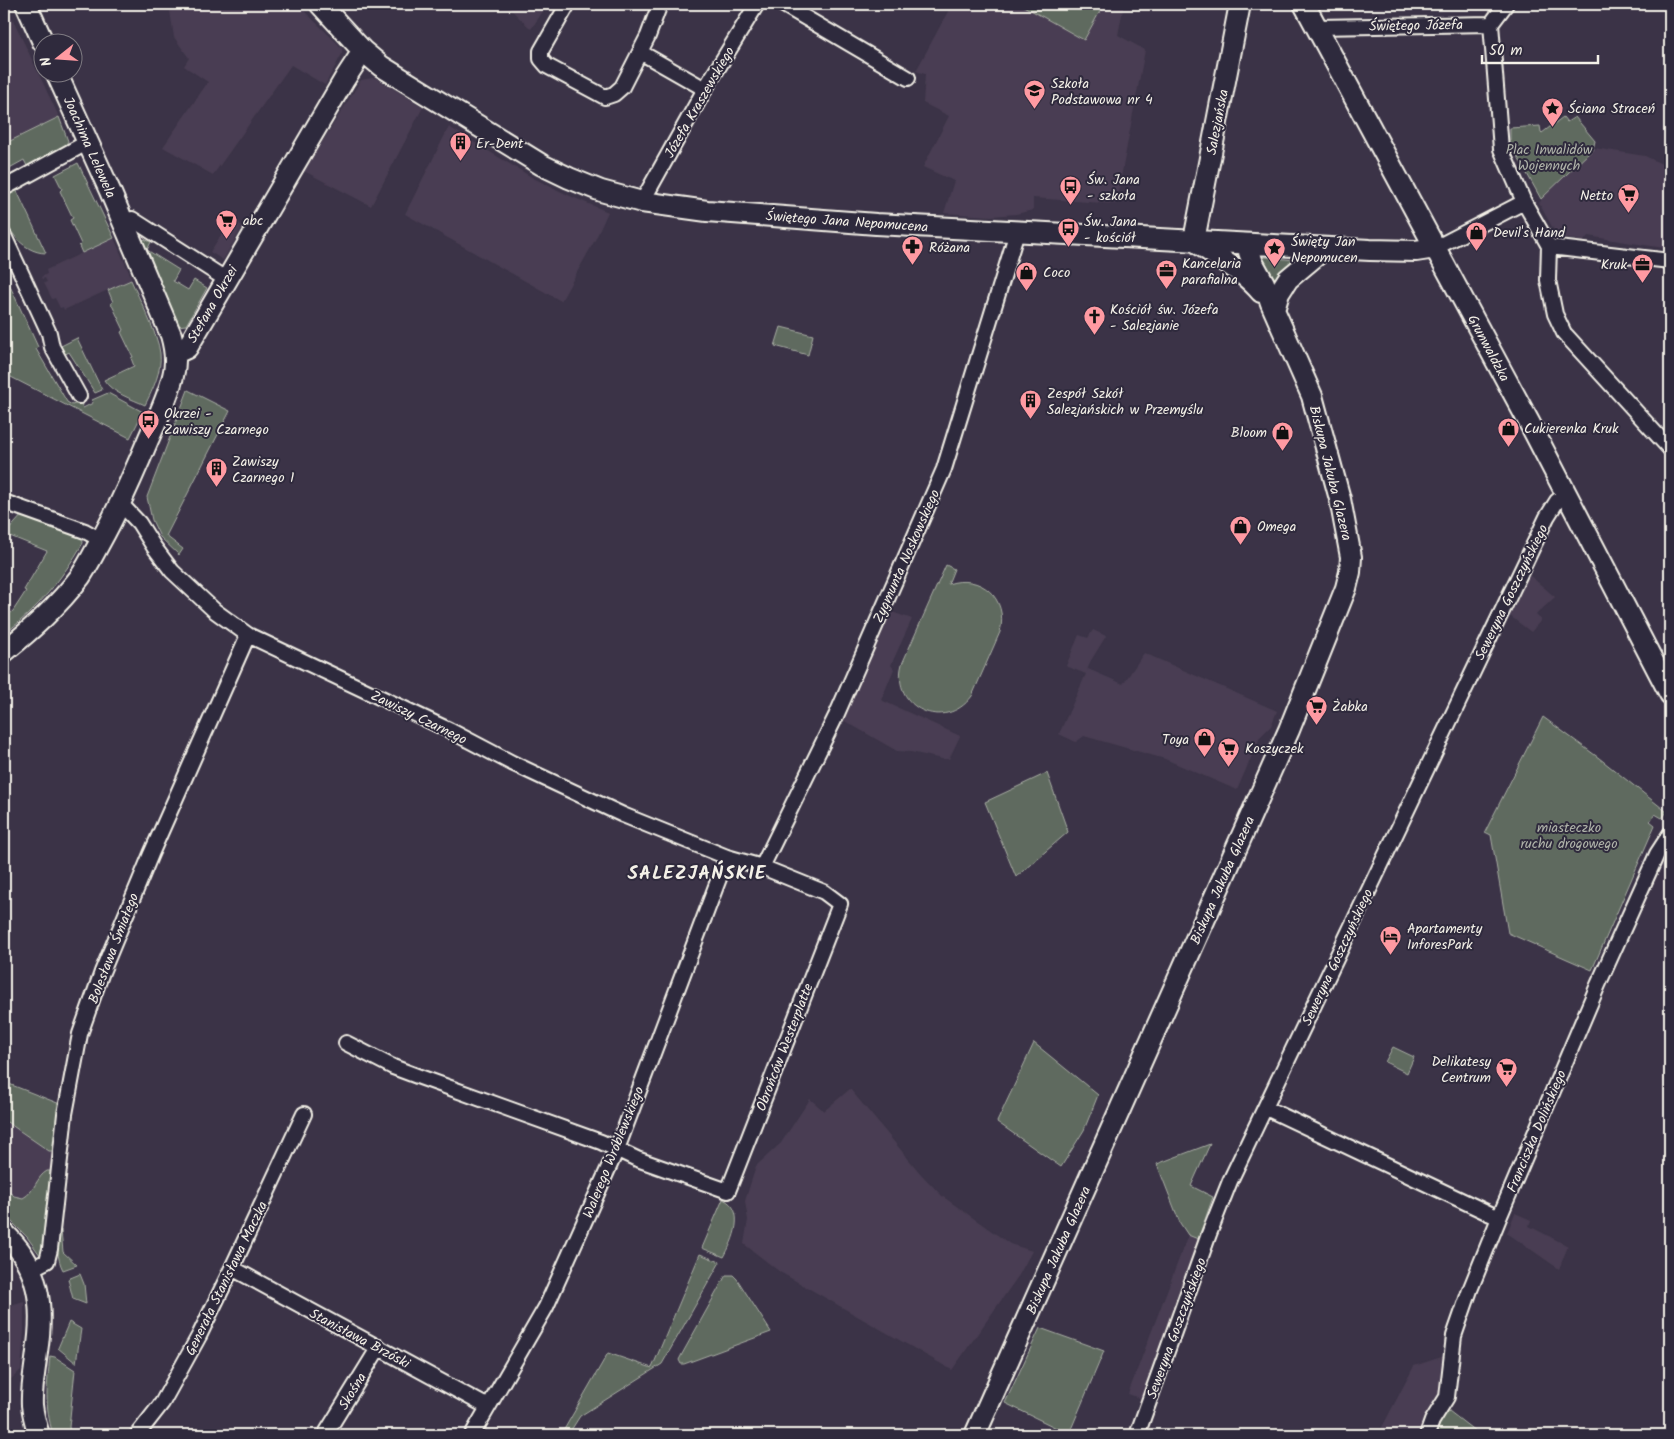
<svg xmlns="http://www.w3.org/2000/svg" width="1674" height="1439" font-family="Kalam,sans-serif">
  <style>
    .built { fill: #493e52 }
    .green { fill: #5e6a5f; stroke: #a9aea4 }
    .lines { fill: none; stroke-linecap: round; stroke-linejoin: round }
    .street-casing { stroke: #f4f1e8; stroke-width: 18 }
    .secondary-casing { stroke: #f4f1e8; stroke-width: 24 }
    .street { stroke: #2f2a3d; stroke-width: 14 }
    .secondary { stroke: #2f2a3d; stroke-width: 20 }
    .labels { text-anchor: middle; stroke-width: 4; stroke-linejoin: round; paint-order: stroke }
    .street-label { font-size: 14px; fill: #f4f1e8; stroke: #2f2a3d }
    .poi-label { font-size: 14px; fill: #f4f1e8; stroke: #2f2a3d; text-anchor: start }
    .park-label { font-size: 14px; fill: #b0b4aa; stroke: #2f2a3d }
    .district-label { font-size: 19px; font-weight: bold; letter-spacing: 1px; fill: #f4f1e8; stroke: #2f2a3d }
  </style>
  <rect width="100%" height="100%" fill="#3b3347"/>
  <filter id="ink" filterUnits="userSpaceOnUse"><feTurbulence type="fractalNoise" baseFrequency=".02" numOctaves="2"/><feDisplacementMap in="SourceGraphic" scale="10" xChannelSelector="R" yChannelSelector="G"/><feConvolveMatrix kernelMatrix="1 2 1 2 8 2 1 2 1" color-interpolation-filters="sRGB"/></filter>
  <g filter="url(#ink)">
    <path class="built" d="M169 4H297L337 43 342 49V54L325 85 291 65 213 175 163 147 208 82 184 66 189 58 174 37Z
      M505 4H548L531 29Z
      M952 4H1124L1118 35 1145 50 1116 204 1033 198V210L1016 214 991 216 944 213 954 181 923 167 949 116 923 103 925 74 916 71Z
      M9 11 59 117 4 144V13Z
      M372 78H376L423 107 371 206 304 171 361 80Z
      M449 127 533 178 570 196 608 212 595 240 561 301 405 214Z
      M1594 148 1645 156 1670 168V249L1588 236 1584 241 1561 238 1556 234 1539 203 1541 201V199Z
      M236 222 243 226 223 260 210 252 225 229 230 231Z
      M114 238 132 279 64 310 63 307 60 308 55 298 52 299 44 283 47 282 45 278 42 279 41 277 47 274 46 270Z
      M1528 574 1555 597 1542 609H1541L1536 615 1541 620 1531 632 1510 616Z
      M883 609 912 619 891 665 894 669 881 700 960 736 949 759H942L911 752 897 751 836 716Z
      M1093 630 1106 636 1090 662 1087 671 1088 669 1123 684 1144 653 1277 711 1271 726 1260 737 1237 790 1165 759 1084 736 1076 742 1059 734 1086 674 1066 666 1079 635 1088 638Z
      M4 1082 53 1145 45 1229 4 1207Z
      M850 1089 920 1173 942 1196 1010 1244 1032 1251 1019 1275 952 1370 780 1272 744 1244 748 1220 745 1201 756 1166 781 1143 810 1099 824 1111Z
      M1515 1213 1531 1220 1529 1226 1568 1246 1559 1269 1507 1233Z
      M1188 1235 1201 1240 1149 1401 1128 1394Z
      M24 1301V1330L21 1370 11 1379 4 1371V1307Z
      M1460 1351 1431 1435H1378L1414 1366Z"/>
    <path class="green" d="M1020 4H1104L1084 40Z
      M59 117 68 141 66 145 27 166 24 160 4 171V144Z
      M1563 117 1567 122 1575 117 1595 141 1593 149 1541 199 1510 143V128L1540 126 1541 132 1542 133Z
      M78 163 114 238 82 253 79 246 81 244 70 220 73 218 60 191 62 189 55 175Z
      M16 189 46 253C22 253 0 225 5 200 7 195 12 192 16 189Z
      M144 239 151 242 147 250 179 270 173 281 188 290 194 280 207 288 186 325 177 326 142 241Z
      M1265 257 1294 260 1295 263 1276 281H1272L1259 262Z
      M4 273 38 347 36 349 67 402 72 405 80 402 83 408 93 403 92 400 108 393 143 412 130 438 7 375 4 380Z
      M131 280C139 299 158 334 160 353 162 371 153 389 145 405 132 399 112 393 104 380L134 366 131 358 133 357 121 332 124 330 111 303 113 302 108 290Z
      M781 327 813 335 808 355 775 346Z
      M77 338 102 390 95 393 69 352 62 356 57 348Z
      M188 390 230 411 166 536 183 549 179 555 160 537 152 520 147 497Z
      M23 514 82 537 83 543C62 579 38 609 4 634V619L13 611 26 591 24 590 47 551 5 534Z
      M946 565 954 569 948 584C980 573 1009 598 1000 632L972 696C945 733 890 708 902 664Z
      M1543 717 1599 758 1667 812 1662 818 1655 814 1650 821 1655 825 1592 970 1508 933 1491 835 1485 832Z
      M1047 773 1068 832 1016 877 985 802Z
      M1034 1043 1098 1095 1084 1130 1061 1167 997 1122Z
      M1393 1047 1414 1057 1407 1073 1385 1062Z
      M4 1082 60 1104 54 1151H49L4 1120Z
      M1210 1144 1191 1186 1213 1197 1198 1239 1188 1235 1180 1223 1157 1164Z
      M47 1171H52L43 1253 40 1255 27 1237 4 1214V1187L14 1196 23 1198C35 1192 36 1177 47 1171Z
      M723 1199C747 1210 733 1241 724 1257L702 1248Z
      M58 1230H61L63 1252 77 1265 63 1270C56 1257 58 1244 58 1230Z
      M700 1254 720 1262 662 1364 580 1416 568 1435H561L608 1353 652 1368Z
      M80 1274 84 1284 86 1304 73 1299 68 1279Z
      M726 1275H733L737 1279 771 1332 684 1364H681L679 1360 681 1356Z
      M69 1322 81 1329 76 1363 58 1348Z
      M1040 1328 1104 1351 1069 1434 1005 1403Z
      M50 1356 55 1357 75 1370 69 1427 71 1435H53C44 1403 47 1388 50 1356Z
      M1443 1403 1449 1411 1480 1435H1431Z"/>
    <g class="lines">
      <defs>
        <path id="street" d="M568 4 541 51V59L547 66 605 97 614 94 622 87 648 36 660 4
          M782 4 908 78
          M1491 24 1501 149 1524 202 1549 246 1548 280 1555 314 1564 333 1670 449
          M1491 24 1506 4
          M1317 27 1491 24
          M640 52 705 89
          M4 188 88 142
          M642 202 705 89 757 4
          M123 223 132 219 227 280
          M4 236 49 333 52 347 79 396
          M1550 247 1670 261
          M1435 248 1524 202
          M4 502 85 531 101 540
          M120 503 139 523 154 547 172 571 215 611 248 635 449 730 512 763 623 815 727 857 762 867 824 892 840 904 728 1191 637 1159 601 1142 417 1076 393 1067 346 1043
          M762 867 836 716 944 469 1017 232
          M1266 1108 1499 1218
          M232 1268 488 1407
          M31 1269 47 1261 50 1249 65 1114 80 1034 102 972 151 854 248 635
          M137 1435 162 1403 199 1336 232 1268 304 1114
          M325 1435 379 1347
          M472 1435 546 1307 617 1149 727 857
          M1137 1435 1209 1234 1230 1181 1547 517 1557 501 1566 494
          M1427 1435 1432 1421 1447 1397 1454 1336 1470 1290 1499 1218 1598 985 1657 854 1670 834"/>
        <path id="secondary" d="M26 4 43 42
          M320 4 363 51 381 66 402 79 542 165 569 178 601 191 642 202 707 211 876 224 1370 250 1416 251 1435 248
          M1304 4 1530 424 1670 694
          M1194 240 1240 4
          M1194 240C1216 258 1243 270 1261 292
          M1274 310 1279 293 1288 279 1325 248
          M176 353 187 348 344 80 363 51
          M4 652C32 629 58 606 80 577 87 567 93 555 99 544 118 510 133 476 148 440 157 419 168 398 173 376 177 362 175 349 171 335L110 191 56 72
          M4 1233C40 1266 44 1307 37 1352 35 1370 31 1388 32 1405 33 1416 36 1425 39 1435
          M975 1435 1289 730 1346 588 1350 572 1351 557 1340 499 1312 396 1271 303 1264 283 1253 263 1249 252 1250 244"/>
      </defs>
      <use href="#street" class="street-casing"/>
      <use href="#secondary" class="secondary-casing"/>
      <use href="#street" class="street"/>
      <use href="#secondary" class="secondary"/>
    </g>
  </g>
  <defs>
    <symbol id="school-pin" viewBox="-11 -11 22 30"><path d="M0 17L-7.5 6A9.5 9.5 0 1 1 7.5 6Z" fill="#ff9aa2" stroke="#2f2a3d"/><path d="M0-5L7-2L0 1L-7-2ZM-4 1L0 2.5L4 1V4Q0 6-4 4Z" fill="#111"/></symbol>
    <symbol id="sight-pin" viewBox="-11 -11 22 30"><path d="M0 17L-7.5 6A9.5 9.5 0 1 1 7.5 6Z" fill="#ff9aa2" stroke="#2f2a3d"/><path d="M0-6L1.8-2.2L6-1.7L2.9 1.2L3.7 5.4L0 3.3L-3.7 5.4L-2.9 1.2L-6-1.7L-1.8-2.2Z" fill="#111"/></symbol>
    <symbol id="building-pin" viewBox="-11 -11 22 30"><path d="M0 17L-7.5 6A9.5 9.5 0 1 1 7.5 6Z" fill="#ff9aa2" stroke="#2f2a3d"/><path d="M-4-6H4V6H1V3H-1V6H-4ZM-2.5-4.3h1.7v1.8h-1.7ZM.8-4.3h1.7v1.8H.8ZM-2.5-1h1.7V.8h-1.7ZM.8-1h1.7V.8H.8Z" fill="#111"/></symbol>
    <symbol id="bus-pin" viewBox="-11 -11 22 30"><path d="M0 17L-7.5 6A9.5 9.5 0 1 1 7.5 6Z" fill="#ff9aa2" stroke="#2f2a3d"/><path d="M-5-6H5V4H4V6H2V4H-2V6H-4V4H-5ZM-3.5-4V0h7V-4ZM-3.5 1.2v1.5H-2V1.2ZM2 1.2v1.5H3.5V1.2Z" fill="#111"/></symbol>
    <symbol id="supermarket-pin" viewBox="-11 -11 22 30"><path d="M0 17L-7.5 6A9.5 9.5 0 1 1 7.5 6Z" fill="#ff9aa2" stroke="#2f2a3d"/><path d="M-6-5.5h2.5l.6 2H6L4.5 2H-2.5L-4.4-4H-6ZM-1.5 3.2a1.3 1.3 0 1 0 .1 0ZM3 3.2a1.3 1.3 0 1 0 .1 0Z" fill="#111"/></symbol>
    <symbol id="shop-pin" viewBox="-11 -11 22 30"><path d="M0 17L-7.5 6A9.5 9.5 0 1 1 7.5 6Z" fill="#ff9aa2" stroke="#2f2a3d"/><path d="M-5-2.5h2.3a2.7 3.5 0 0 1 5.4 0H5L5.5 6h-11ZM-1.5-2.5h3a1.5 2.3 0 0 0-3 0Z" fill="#111"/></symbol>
    <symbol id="pharmacy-pin" viewBox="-11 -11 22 30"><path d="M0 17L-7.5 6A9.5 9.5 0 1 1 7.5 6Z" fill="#ff9aa2" stroke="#2f2a3d"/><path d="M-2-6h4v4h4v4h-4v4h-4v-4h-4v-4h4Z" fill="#111"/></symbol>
    <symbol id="office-pin" viewBox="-11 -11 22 30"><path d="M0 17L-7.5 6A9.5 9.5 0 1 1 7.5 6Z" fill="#ff9aa2" stroke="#2f2a3d"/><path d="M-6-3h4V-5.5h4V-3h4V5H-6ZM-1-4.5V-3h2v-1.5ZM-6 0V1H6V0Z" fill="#111"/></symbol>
    <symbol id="church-pin" viewBox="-11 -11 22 30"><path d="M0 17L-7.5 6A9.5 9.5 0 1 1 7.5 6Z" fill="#ff9aa2" stroke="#2f2a3d"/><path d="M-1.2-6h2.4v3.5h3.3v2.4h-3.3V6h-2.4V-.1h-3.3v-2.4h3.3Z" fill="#111"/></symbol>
    <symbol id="hotel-pin" viewBox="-11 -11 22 30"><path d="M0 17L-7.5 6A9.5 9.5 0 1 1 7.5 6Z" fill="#ff9aa2" stroke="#2f2a3d"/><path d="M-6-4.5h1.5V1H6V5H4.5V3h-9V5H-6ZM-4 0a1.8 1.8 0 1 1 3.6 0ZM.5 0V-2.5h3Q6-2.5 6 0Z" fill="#111"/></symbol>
  </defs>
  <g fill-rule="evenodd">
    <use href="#school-pin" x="1022" y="78" width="25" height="34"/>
    <use href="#sight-pin" x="1540" y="96" width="25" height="34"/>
    <use href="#building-pin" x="448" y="130" width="25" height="34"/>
    <use href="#bus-pin" x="1058" y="174" width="25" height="34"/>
    <use href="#supermarket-pin" x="1616" y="182" width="25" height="34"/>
    <use href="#supermarket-pin" x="214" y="208" width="25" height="34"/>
    <use href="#bus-pin" x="1056" y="216" width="25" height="34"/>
    <use href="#shop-pin" x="1464" y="220" width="25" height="34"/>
    <use href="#pharmacy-pin" x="900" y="234" width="25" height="34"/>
    <use href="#sight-pin" x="1262" y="236" width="25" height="34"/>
    <use href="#office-pin" x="1630" y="252" width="25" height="34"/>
    <use href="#office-pin" x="1154" y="258" width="25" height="34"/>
    <use href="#shop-pin" x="1014" y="260" width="25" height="34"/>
    <use href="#church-pin" x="1082" y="304" width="25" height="34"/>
    <use href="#building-pin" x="1018" y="388" width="25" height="34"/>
    <use href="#bus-pin" x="136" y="408" width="25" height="34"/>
    <use href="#shop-pin" x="1496" y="416" width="25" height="34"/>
    <use href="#shop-pin" x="1270" y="420" width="25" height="34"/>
    <use href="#building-pin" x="204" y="456" width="25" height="34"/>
    <use href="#shop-pin" x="1228" y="514" width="25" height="34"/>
    <use href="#supermarket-pin" x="1304" y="694" width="25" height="34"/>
    <use href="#shop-pin" x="1192" y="726" width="25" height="34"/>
    <use href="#supermarket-pin" x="1216" y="736" width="25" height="34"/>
    <use href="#hotel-pin" x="1378" y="924" width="25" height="34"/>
    <use href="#supermarket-pin" x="1494" y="1056" width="25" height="34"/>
  </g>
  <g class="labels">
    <g class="street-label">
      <text transform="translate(1416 25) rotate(-1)" y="5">Świętego Józefa</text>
      <text transform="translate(699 102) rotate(-60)" y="5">Józefa Kraszewskiego</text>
      <text transform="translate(1217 122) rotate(-79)" y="5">Salezjańska</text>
      <text transform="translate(90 147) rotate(66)" y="5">Joachima Lelewela</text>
      <text transform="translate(847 221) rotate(4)" y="5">Świętego Jana Nepomucena</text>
      <text transform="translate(212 304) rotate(-60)" y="5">Stefana Okrzei</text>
      <text transform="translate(1489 348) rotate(62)" y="5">Grunwaldzka</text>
      <text transform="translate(1331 473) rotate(76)" y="5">Biskupa Jakuba Glazera</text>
      <text transform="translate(906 556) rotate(-66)" y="5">Zygmunta Noskowskiego</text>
      <text transform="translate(1511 592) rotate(-64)" y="5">Seweryna Goszczyńskiego</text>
      <text transform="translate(419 717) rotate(26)" y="5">Zawiszy Czarnego</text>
      <text transform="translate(1222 880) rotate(-66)" y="5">Biskupa Jakuba Glazera</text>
      <text transform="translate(113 948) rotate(-69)" y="5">Bolesława Śmiałego</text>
      <text transform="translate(1337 957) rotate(-65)" y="5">Seweryna Goszczyńskiego</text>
      <text transform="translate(784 1047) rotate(-69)" y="5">Obrońców Westerplatte</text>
      <text transform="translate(1536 1131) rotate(-67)" y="5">Franciszka Dolińskiego</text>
      <text transform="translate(613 1152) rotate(-68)" y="5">Walerego Wróblewskiego</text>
      <text transform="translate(1058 1250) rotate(-66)" y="5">Biskupa Jakuba Glazera</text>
      <text transform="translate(226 1278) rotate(-64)" y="5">Generała Stanisława Maczka</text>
      <text transform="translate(1176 1328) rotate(-70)" y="5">Seweryna Goszczyńskiego</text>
      <text transform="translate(360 1338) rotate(28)" y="5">Stanisława Brzóski</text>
      <text transform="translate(352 1391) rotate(-59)" y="5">Skośna</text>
    </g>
    <g class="poi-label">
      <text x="1051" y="88">Szkoła<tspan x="1051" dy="16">Podstawowa nr 4</tspan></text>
      <text x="1568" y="113">Ściana Straceń</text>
      <text x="476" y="148">Er-Dent</text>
      <text x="1087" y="184">Św. Jana<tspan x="1087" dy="16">- szkoła</tspan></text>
      <text x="1613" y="200" text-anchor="end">Netto</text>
      <text x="243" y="225">abc</text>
      <text x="1084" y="226">Św. Jana<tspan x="1084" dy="16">- kościół</tspan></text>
      <text x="1493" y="237">Devil's Hand</text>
      <text x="1291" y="246">Święty Jan<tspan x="1291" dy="16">Nepomucen</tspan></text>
      <text x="929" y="252">Różana</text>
      <text x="1182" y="268">Kancelaria<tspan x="1182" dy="16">parafialna</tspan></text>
      <text x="1627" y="269" text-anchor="end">Kruk</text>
      <text x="1043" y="277">Coco</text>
      <text x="1110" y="314">Kościół św. Józefa<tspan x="1110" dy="16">- Salezjanie</tspan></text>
      <text x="1047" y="398">Zespół Szkół<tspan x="1047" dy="16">Salezjańskich w Przemyślu</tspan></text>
      <text x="164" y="418">Okrzei -<tspan x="164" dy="16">Zawiszy Czarnego</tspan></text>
      <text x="1524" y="433">Cukierenka Kruk</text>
      <text x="1267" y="437" text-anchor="end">Bloom</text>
      <text x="232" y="466">Zawiszy<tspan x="232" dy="16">Czarnego 1</tspan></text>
      <text x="1257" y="531">Omega</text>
      <text x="1332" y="711">Żabka</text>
      <text x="1189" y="744" text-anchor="end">Toya</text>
      <text x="1245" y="753">Koszyczek</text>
      <text x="1407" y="933">Apartamenty<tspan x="1407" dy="16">InforesPark</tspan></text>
      <text x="1491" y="1066" text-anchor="end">Delikatesy<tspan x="1491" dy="16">Centrum</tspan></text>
    </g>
    <g class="park-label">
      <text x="1549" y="154">Plac Inwalidów<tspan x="1549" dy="16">Wojennych</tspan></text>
      <text x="1569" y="832">miasteczko<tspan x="1569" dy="16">ruchu drogowego</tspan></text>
    </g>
    <g class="district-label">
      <text x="697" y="879">SALEZJAŃSKIE</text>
    </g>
  </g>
  <rect width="1674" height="1439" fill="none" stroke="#2f2a3d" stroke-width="20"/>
  <rect x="10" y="10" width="1654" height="1419" fill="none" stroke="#f4f1e8" stroke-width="2" filter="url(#ink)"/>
  <g transform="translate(58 58) rotate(253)"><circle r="24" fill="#2f2a3d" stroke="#7e7a81"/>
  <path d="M0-4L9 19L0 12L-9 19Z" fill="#ff9aa2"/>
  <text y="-8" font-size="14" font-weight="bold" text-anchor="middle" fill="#f4f1e8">N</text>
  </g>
  <path d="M1482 55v8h116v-8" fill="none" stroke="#f4f1e8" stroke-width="2.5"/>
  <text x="1489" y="55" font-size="15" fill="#f4f1e8" stroke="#2f2a3d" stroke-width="4" paint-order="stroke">50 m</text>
</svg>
